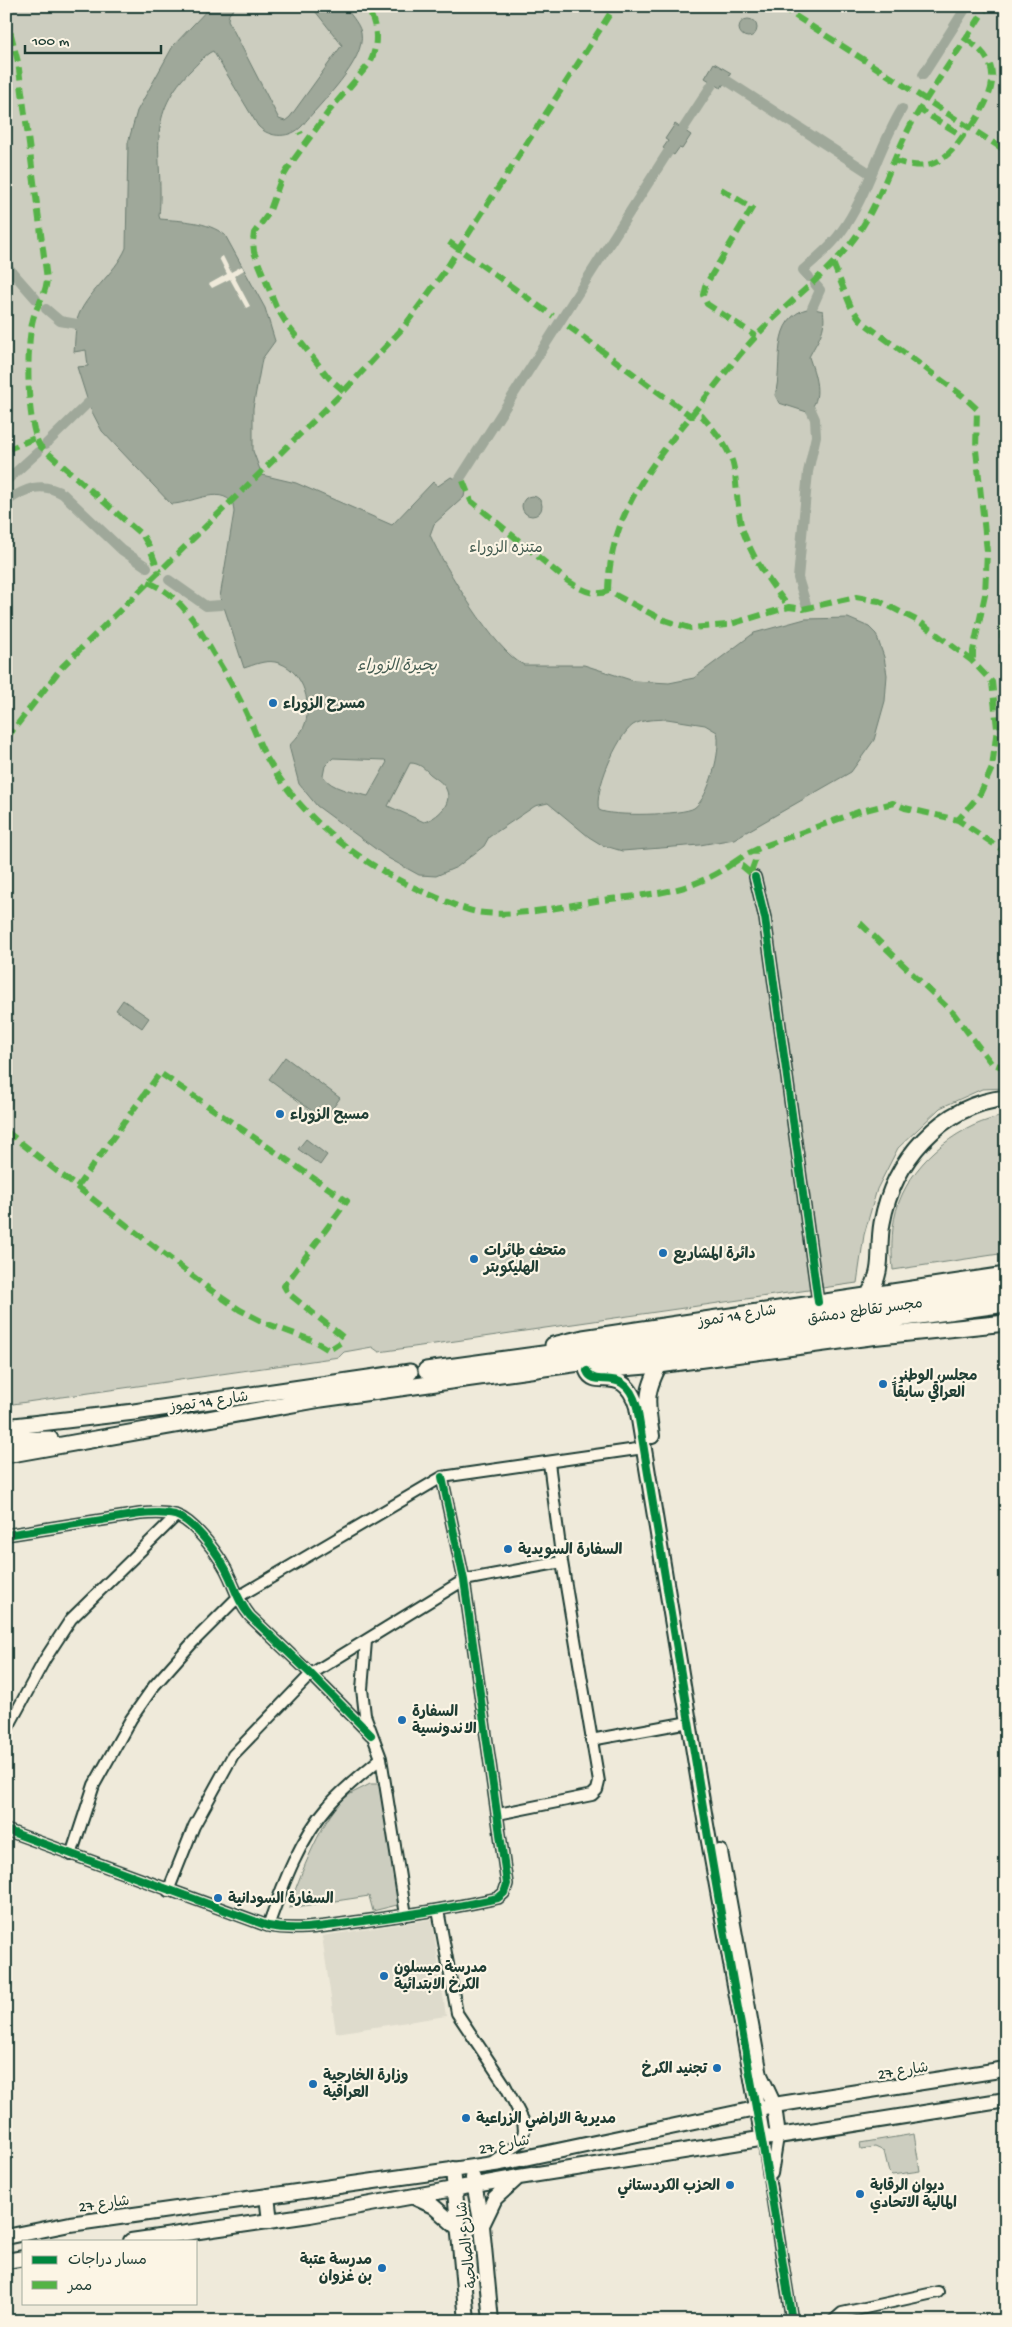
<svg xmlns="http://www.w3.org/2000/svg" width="1012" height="2327" font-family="'Gochi Hand','Playpen Sans Arabic',sans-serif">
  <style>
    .built { fill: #dedbcc }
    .green { fill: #cccdbf; stroke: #76857a }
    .water { fill: #9fa89a; stroke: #6c7d71; fill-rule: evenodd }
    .pier { fill: #efeada }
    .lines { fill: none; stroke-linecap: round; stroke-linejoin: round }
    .canal { stroke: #9fa89a; stroke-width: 10 }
    .street-casing { stroke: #1f3d34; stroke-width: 14 }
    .secondary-casing { stroke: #1f3d34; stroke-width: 18 }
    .primary-casing { stroke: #1f3d34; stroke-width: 19 }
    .street { stroke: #fcf5e5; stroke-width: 10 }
    .secondary { stroke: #fcf5e5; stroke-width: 14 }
    .primary { stroke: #fcf5e5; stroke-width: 15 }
    .quiet { stroke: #55b346; stroke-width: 6; stroke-dasharray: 12 6; stroke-linecap: butt }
    .cycleway-casing { stroke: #fcf5e5; stroke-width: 11 }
    .cycleway { stroke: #00873e; stroke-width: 8 }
    .poi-dot { fill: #1f6fb2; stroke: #fcf5e5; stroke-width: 2 }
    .labels { text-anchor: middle; stroke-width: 4.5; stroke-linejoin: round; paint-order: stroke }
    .park-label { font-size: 15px; fill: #425a50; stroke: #fcf5e5 }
    .poi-label { font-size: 15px; font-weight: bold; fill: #1f3d34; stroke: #fcf5e5; text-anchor: start }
    .street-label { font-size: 15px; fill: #1f3d34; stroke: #fcf5e5 }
    .water-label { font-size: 16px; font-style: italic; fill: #455d53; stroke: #fcf5e5 }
  </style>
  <rect width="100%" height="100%" fill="#efeada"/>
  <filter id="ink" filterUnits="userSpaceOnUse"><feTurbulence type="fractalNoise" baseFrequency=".02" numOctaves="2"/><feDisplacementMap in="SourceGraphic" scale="10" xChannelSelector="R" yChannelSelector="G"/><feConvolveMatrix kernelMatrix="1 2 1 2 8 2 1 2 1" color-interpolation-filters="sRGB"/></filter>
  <g filter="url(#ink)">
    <path class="built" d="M432 1919 446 2016 336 2033 322 1936Z"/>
    <path class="green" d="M6 6H1006V1088L982 1089 940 1108 898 1148 877 1189 864 1235 857 1283 379 1352 372 1347 344 1352 339 1357 6 1405Z
      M1006 1116V1253L893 1270C891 1247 891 1224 899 1202 915 1159 962 1122 1006 1116Z
      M370 1784H380L382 1786 401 1904 373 1911 369 1896 289 1908C298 1880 324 1811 349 1795 355 1791 363 1788 370 1784Z
      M914 2134 920 2171 892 2175 889 2172 884 2151 875 2147 861 2149 860 2143Z"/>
    <path class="water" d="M211 6H237L229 14 228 20 279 119 285 121 290 117 342 45 311 6H344C350 14 358 22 361 32 367 61 319 104 302 126 291 138 270 139 258 126L213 51C205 54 197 65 190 71 142 120 165 158 159 216L160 219C182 221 207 221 225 235L265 308 275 341 262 359 253 408V451L262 475 296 483 392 525 433 482 438 486 451 477C461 480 467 486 464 497L434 524 430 535C444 566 495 652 524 665H584L634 681 669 683 694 678 754 633 805 619 848 618 869 627 876 634 884 657 887 675 885 701 874 740 851 772 734 839 700 845 622 851 602 845 589 837 548 803 535 806 489 837 484 846 457 867 436 876 419 875 388 858 317 806 299 784 289 746C295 739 302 733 305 724 313 701 301 667 275 662 264 660 254 665 244 668L224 607H222L220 597 234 512 233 504C220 484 188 505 171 504L102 431 90 408 77 367 88 366 86 350 74 352C75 342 75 331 77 320 84 295 115 274 126 248L128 143 137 111 173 46ZM667 719 705 725 717 732C722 749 709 798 694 808 683 815 611 817 599 810 593 793 617 736 633 725 643 719 655 720 667 719ZM333 758 385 760 387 762 368 796C353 792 331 789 323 776L325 766ZM410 763C419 763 424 768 430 774 435 778 442 782 445 787 455 803 437 818 424 822L388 806Z
      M739 28a9 9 0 1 1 18 0a9 9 0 1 1-18 0Z
      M714 63 731 73 721 88 705 78Z
      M675 124 691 135 682 149 679 148 674 155 663 148 668 141 665 139Z
      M810 308 823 311C827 330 817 341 809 357 814 372 825 400 807 412L779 403 775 395C784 365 768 318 810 308Z
      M522 506a10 10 0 1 1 20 0a10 10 0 1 1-20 0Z
      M123 1000 149 1018 142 1028 116 1010Z
      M285 1057 340 1098 324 1120 269 1079Z
      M306 1139 327 1155 320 1165 298 1149Z"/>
    <path class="pier" d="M223 256 231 272 242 266 244 270 234 276 250 306 246 308 230 279 212 288 209 284 227 274 219 258Z"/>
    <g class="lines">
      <path class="canal" d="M923 75 967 6
        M726 80 871 174
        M683 129 713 83
        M6 265 36 299
        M809 277 803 270C816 258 831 247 841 232 868 195 878 148 902 109
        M812 308 820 290 815 284
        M46 309 60 321 77 324
        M46 444 88 403
        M459 480 668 152
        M6 481 38 452
        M6 502C25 488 42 481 63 494L122 550 147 567
        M169 580 206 606 221 605
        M806 604 798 578 808 472 816 436 815 419 811 410"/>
      <defs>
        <path id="street" d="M755 877 765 918 818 1302
          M6 1535 140 1514C152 1513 163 1512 175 1515 196 1522 222 1559 230 1578 236 1592 240 1604 250 1616L311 1674 371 1735
          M366 1641 362 1689 365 1715 381 1758 406 1915
          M6 1731 45 1659 71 1619 176 1516
          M591 1740 689 1722
          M498 1814 592 1795 597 1790 599 1782 562 1562 549 1463
          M6 1830 268 1926C299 1932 331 1925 363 1921 408 1915 453 1908 498 1898L504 1893 507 1884 464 1580 442 1477
          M71 1855 94 1785 131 1719 154 1686 193 1642 238 1597 442 1477 644 1448
          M168 1891 194 1826 233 1755 311 1674 464 1580 562 1562
          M438 1910 457 2013 505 2085 523 2120 524 2131 521 2142 489 2164
          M268 1926C283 1884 300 1838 330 1804 345 1787 364 1773 381 1758
          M763 2140 792 2321
          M772 2174 778 2137
          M833 2321 842 2313 938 2292"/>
        <path id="secondary" d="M587 1371C595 1391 624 1362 637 1407L706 1825 763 2140
          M652 1436C646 1399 645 1390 664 1357
          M720 1852 760 2075 774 2105 778 2137
          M453 2169 467 2321
          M473 2178 482 2226 491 2321
          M267 2196 270 2221
          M414 2197 433 2206 457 2227
          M482 2225 495 2198 516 2179
          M6 2237 70 2224 501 2163 774 2105 1006 2069
          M131 2241 310 2215 519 2177 1006 2100
          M6 2261 24 2258"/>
        <path id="primary" d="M869 1294C885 1268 877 1251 882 1223 893 1161 941 1105 1006 1098
          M553 1345 583 1338 1006 1275
          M426 1370 1006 1290
          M598 1370 659 1365 870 1337 1006 1323
          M6 1427 134 1412 410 1372
          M6 1440 50 1439
          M6 1455 321 1399 1006 1304"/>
      </defs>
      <use href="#street" class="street-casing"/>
      <use href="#secondary" class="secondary-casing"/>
      <use href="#primary" class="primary-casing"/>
      <use href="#street" class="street"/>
      <use href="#secondary" class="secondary"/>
      <use href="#primary" class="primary"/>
      <path class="quiet" d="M780 6 1006 151
        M6 15 18 62 47 279C46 295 37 304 33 319 26 346 26 423 40 446L143 536 149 546 159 572
        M966 39C1008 66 992 95 971 128
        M300 132 301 134
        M893 160C927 172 943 165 963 136L920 110
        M721 189 752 208 705 286 703 295 707 304 756 336
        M449 242 553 316
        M833 263 851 307 861 321 963 396 977 409 976 450 987 551 985 595 973 651V663
        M568 326 691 416H702C714 430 728 446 733 464 738 485 736 507 742 528 752 558 770 583 789 607
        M344 391 329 378 288 326 276 306 254 252 253 241 254 233 269 213 280 182 292 162 329 111 370 63C379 43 378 25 366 6
        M6 450 35 438
        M463 481 471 501 565 579C577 587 593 598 608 591L661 619 690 628 727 625 789 607 803 609 856 597 879 601 920 622 971 660 992 682 997 728 992 768 980 794 958 820
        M148 582C181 596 196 623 213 653 226 674 239 696 249 719 256 733 260 747 268 760 305 824 370 871 438 898 453 904 469 912 485 913 510 916 553 909 579 904 638 892 681 900 733 863L742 866 755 877
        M1006 590 1002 635 1003 674H1006
        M608 591C610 510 654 462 702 402 722 377 742 350 765 327 794 297 829 272 854 239 879 206 892 158 913 121 936 81 963 45 987 6
        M6 739 62 667 344 391 403 328 444 272 615 6
        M733 863 745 855 764 846 858 812 893 803 905 808 958 820 1006 852
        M751 872 755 861V849
        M860 923 954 1014 991 1063 999 1066 1006 1065
        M6 1131 77 1187 160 1073 347 1201 284 1286 288 1293 344 1338
        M77 1187 212 1291 240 1310 265 1323 314 1341 329 1350 340 1343"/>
      <defs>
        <path id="cycleway" d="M755 877 765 918 818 1302
          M587 1371C595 1391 624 1362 637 1407 661 1546 682 1686 706 1825 733 1991 767 2155 792 2321
          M6 1535 140 1514C152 1513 163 1512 175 1515 196 1522 222 1559 230 1578 236 1592 240 1604 250 1616L311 1674 371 1735
          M6 1830 268 1926C299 1932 331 1925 363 1921 408 1915 453 1908 498 1898L504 1893 507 1884 464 1580 442 1477"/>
      </defs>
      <use href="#cycleway" class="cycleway-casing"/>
      <use href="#cycleway" class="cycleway"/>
    </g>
  </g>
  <g class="poi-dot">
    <circle cx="273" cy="703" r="5"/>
    <circle cx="280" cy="1114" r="5"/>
    <circle cx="663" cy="1253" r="5"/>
    <circle cx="474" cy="1259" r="5"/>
    <circle cx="883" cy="1384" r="5"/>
    <circle cx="508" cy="1549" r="5"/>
    <circle cx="402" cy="1720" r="5"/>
    <circle cx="218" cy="1898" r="5"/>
    <circle cx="384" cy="1976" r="5"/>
    <circle cx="717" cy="2068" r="5"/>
    <circle cx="313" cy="2084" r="5"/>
    <circle cx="466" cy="2118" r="5"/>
    <circle cx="730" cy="2185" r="5"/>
    <circle cx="860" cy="2194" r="5"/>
    <circle cx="382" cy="2268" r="5"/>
  </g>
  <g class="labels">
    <g class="park-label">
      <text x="506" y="552">متنزه الزوراء</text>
    </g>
    <g class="poi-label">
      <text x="283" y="708">مسرح الزوراء</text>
      <text x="290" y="1119">مسبح الزوراء</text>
      <text x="484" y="1255">متحف طائرات<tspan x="484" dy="17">الهليكوبتر</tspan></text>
      <text x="673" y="1258">دائرة المشاريع</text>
      <text x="893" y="1380">مجلس الوطني<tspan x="893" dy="17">العراقي سابقاً</tspan></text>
      <text x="518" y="1554">السفارة السويدية</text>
      <text x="412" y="1716">السفارة<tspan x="412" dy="17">الاندونسية</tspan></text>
      <text x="228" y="1903">السفارة السودانية</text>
      <text x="394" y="1972">مدرسة ميسلون<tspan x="394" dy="17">الكرخ الابتدائية</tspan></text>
      <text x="707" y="2073" text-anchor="end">تجنيد الكرخ</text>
      <text x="323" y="2080">وزارة الخارجية<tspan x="323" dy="17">العراقية</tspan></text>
      <text x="476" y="2123">مديرية الاراضي الزراعية</text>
      <text x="720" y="2190" text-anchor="end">الحزب الكردستاني</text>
      <text x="870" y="2190">ديوان الرقابة<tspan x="870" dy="17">المالية الاتحادي</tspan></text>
      <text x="372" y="2264" text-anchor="end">مدرسة عتبة<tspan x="372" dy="17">بن غزوان</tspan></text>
    </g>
    <g class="street-label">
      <text transform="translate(865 1310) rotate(-8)" y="5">مجسر تقاطع دمشق</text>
      <text transform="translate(737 1315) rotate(-9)" y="5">شارع 14 تموز</text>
      <text transform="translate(209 1401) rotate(-8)" y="5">شارع 14 تموز</text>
      <text transform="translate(903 2070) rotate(-9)" y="5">شارع 27</text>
      <text transform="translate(504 2144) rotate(-11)" y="5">شارع 27</text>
      <text transform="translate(104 2203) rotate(-8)" y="5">شارع 27</text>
      <text transform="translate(466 2245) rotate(-97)" y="5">شارع الصالحية</text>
    </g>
    <g class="water-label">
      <text x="397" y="670">بحيرة الزوراء</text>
    </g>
  </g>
  <rect width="1012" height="2327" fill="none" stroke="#fcf5e5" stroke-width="25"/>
  <rect x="12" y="12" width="987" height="2302" fill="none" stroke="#1f3d34" stroke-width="2" filter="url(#ink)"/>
  <rect x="22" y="2240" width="175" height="65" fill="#fcf5e5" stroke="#a4ab9e"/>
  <rect x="32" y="2256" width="25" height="8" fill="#00873e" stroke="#a4ab9e"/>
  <text x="68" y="2264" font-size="15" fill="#1f3d34">مسار دراجات</text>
  <rect x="32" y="2281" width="25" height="8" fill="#55b346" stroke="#a4ab9e"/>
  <text x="68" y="2290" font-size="15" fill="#1f3d34">ممر</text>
  <path d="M25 45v8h136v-8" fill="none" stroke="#1f3d34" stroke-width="2.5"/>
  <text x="32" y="45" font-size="15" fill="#1f3d34" stroke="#fcf5e5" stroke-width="4" paint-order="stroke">100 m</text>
</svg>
